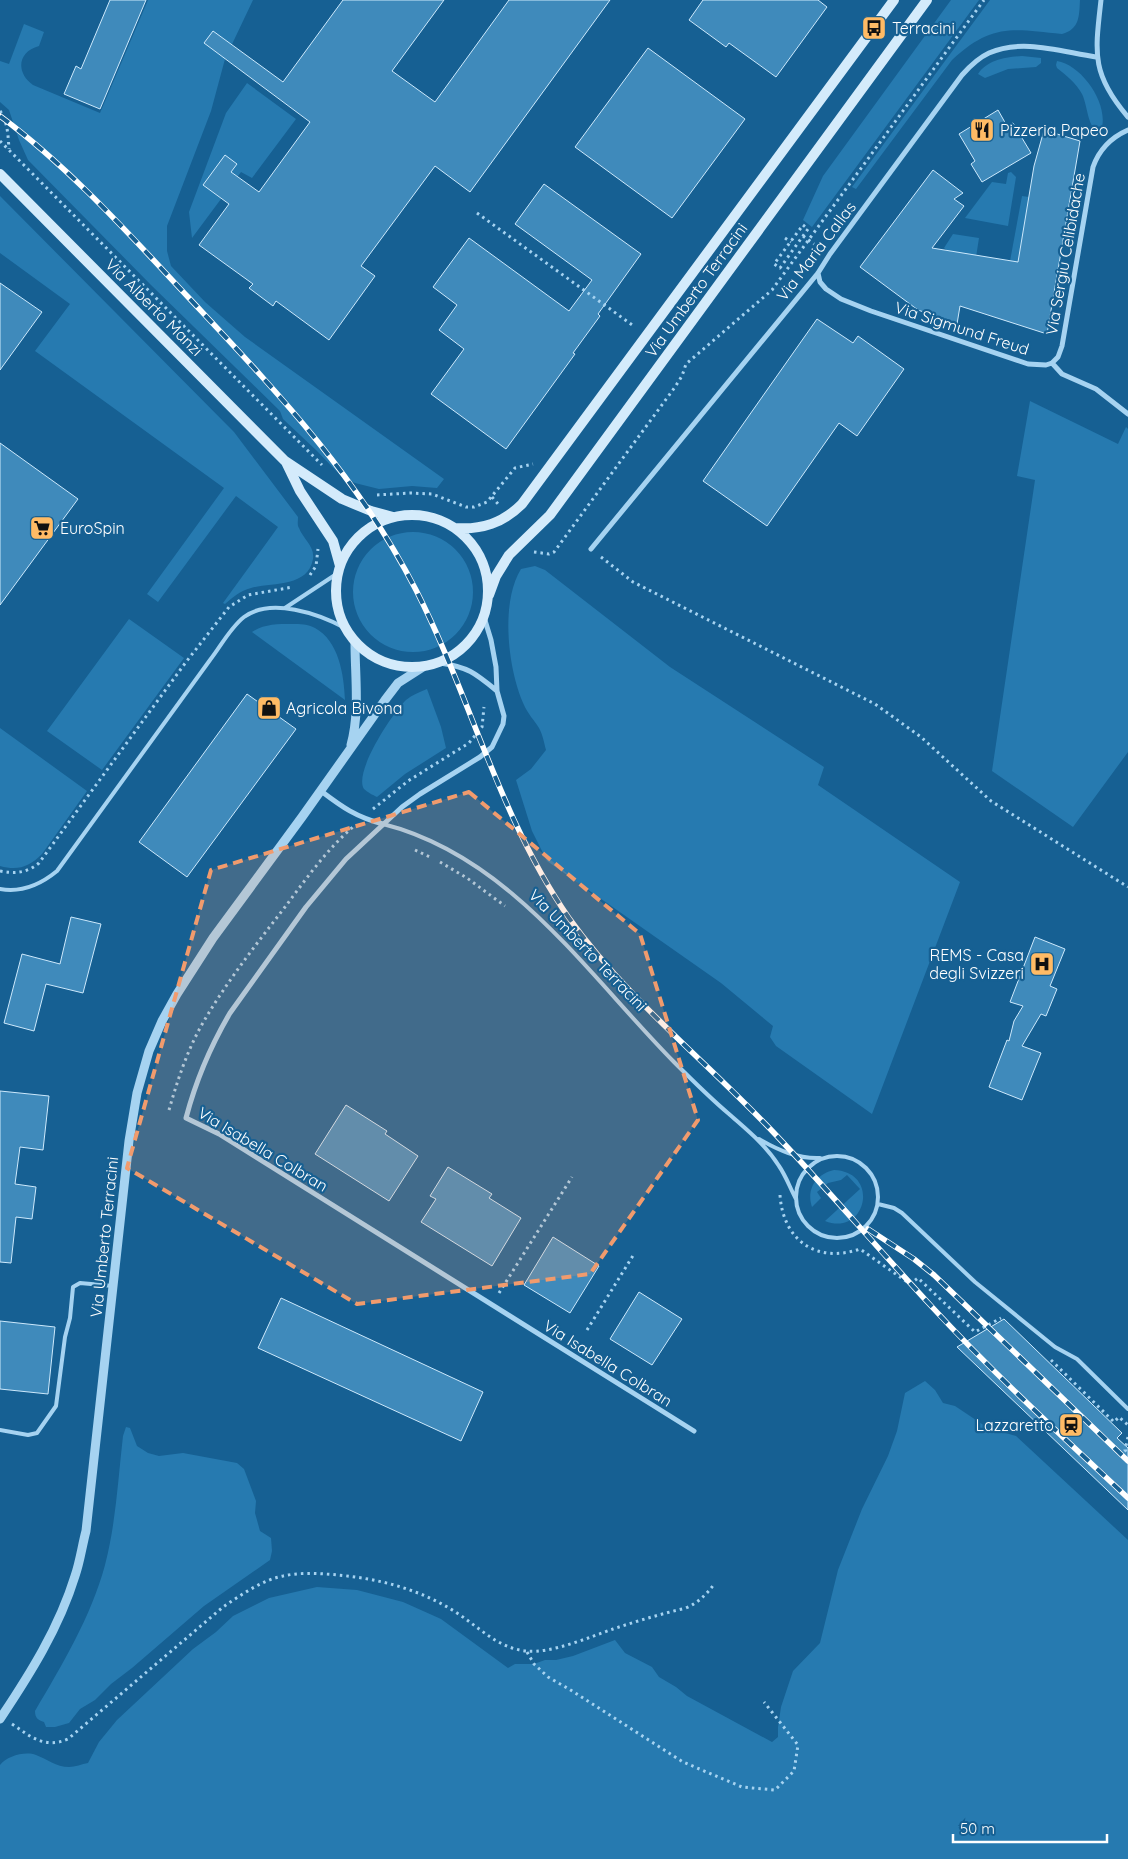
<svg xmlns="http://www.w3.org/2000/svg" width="1128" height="1859" font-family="Quicksand,sans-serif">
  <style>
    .green { fill: #267ab0 }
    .building { fill: #3f8abb; stroke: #cde9fc }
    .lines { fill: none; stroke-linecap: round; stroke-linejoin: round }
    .path { stroke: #a6d3f1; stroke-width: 3; stroke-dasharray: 2.5 4; stroke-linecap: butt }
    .service { stroke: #a6d3f1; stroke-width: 4 }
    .minor { stroke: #a6d3f1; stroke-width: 5 }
    .tertiary { stroke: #a6d3f1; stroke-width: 9 }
    .secondary { stroke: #d4ebfb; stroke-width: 10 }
    .rail-casing { stroke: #fff; stroke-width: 5.5 }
    .rail { stroke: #166093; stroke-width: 4; stroke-dasharray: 11; stroke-linecap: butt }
    .marked { fill: #f19b6d; fill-opacity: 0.2; stroke: #f19b6d; stroke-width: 4; stroke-dasharray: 10 6; stroke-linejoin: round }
    .labels { text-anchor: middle; stroke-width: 4.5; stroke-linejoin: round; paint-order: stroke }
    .poi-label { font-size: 16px; fill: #fff; stroke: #166093; text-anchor: start }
    .street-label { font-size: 16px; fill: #fff; stroke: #166093 }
  </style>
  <rect width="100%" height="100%" fill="#166093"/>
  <path class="green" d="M148 0H253L225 59 211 111 167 226V251L171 266 205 302 245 337 444 479 437 488 412 486 379 489 355 483 342 477 317 451 283 419 280 411 151 285 28 160 19 140 9 110 0 102V61L9 64 24 24 44 32 39 46C17 52 16 73 33 85L100 113Z
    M951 0H979L812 227 803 220 823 176Z
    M990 0H1080C1079 16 1080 29 1062 34 1012 29 992 23 952 60L856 189 852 187Z
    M1022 56 1041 58V63L1036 67 1008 69 985 78 978 74C987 60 1006 57 1022 56Z
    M1057 61C1083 65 1112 108 1100 133 1087 128 1088 106 1082 94 1076 83 1066 75 1057 68L1056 65Z
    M247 83 296 119 252 178 241 172 192 238 189 212 226 113Z
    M1011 172 1016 177 1008 226 965 218 992 182 1006 184 1008 173Z
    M0 196 234 432 298 517C298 521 297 525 299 528 303 539 315 546 313 559 308 588 271 582 251 588 240 591 233 597 225 604L223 603 278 527 236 496 158 602 147 594 224 488 35 351 70 304 0 253Z
    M1022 196 1029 197 1018 261 1025 262 1008 272Z
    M953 234 979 238 974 270 944 248Z
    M1030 401 1118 444 1126 427 1128 429V752L1073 827 992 771 1035 480 1017 476Z
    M353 592a60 60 0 1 1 120 0a60 60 0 1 1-120 0Z
    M535 566 545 570 670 667 824 767 818 785 960 882 872 1114 776 1046 770 1037 773 1026 721 983 547 861 532 831 516 780 531 769 546 750C544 743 543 735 539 728 534 720 528 714 524 705 508 670 500 603 521 569Z
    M129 619 184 658 102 770 47 731Z
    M292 624C300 624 308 624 315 628 339 641 344 675 345 700L252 632C264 624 277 624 292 624Z
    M427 689 441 727 446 748 405 774 377 797C373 795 367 792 364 789 353 772 394 711 406 700 412 695 420 692 427 689Z
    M0 728 87 791 42 854C29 867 18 871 0 866Z
    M834 1170C881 1172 866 1237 825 1221L860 1189 847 1175 841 1180 828 1183 817 1192 821 1198 812 1207C806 1189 816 1174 834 1170Z
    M925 1381 935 1390 943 1403 955 1406 988 1428 1016 1436 1128 1540V1859H0V1765C7 1756 25 1751 36 1755 47 1759 56 1767 69 1767 75 1767 82 1764 88 1763L99 1742 117 1720 193 1649 216 1632 233 1616 269 1598 317 1587 357 1590 403 1602 441 1619 508 1668 515 1664H534L545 1660H556L573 1656 615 1640 625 1653 652 1667 659 1677 676 1687 687 1696 772 1742 778 1737V1727L781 1707 793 1671 820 1643 838 1570 862 1509 888 1456 897 1431 905 1393Z
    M126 1427 130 1428 137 1446 148 1453 159 1456 183 1453 237 1463 244 1469 256 1501 255 1513 260 1531 271 1538 272 1551 270 1560 204 1606 132 1668 111 1684 95 1700 80 1709 69 1723 55 1727H46L44 1722C38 1720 35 1718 35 1711 62 1665 91 1617 105 1565 116 1523 118 1479 123 1436Z"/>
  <path class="building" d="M110 0H146L100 109 64 94 76 66 81 69Z
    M343 0H444L392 71 435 102 509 0H610L470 192 435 166 361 266 375 276 329 340 276 301 273 306 249 288 253 284 199 245 229 204 203 185 225 155 237 164 231 172 259 192 310 122 204 43 213 31 283 82Z
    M703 0H818L827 7 776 77 729 43 726 47 689 20Z
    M648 48 745 119 672 218 575 147Z
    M998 110 1007 126 1013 123 1031 153 982 182 971 164 975 161 959 134Z
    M1044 130 1080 141 1047 334 960 306 957 324 918 310 860 267 933 170 963 193 954 199 964 206 932 248 1018 262 1034 166Z
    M544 184 641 254 598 314 600 316 573 353 575 354 506 449 431 394 464 349 439 330 457 305 433 287 469 238 569 311 592 280 515 224Z
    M0 283 42 312 0 370Z
    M817 319 853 343 858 336 904 369 857 436 839 423 767 526 703 481Z
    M0 443 78 499 0 605Z
    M247 694 296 729 187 877 139 842Z
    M71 917 101 924 83 993 46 984 34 1031 4 1023 22 954 60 964Z
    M1035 937 1065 949 1050 986 1057 989 1046 1016 1041 1014 1022 1046 1041 1053 1022 1100 989 1087 1007 1040 1009 1041 1014 1021 1023 1006 1010 1002Z
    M0 1091 49 1096 43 1150 20 1147 15 1184 36 1187 32 1219 16 1217 11 1263 0 1262Z
    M346 1105 387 1131 385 1134 418 1156 389 1201 315 1154Z
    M448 1167 492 1194 489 1198 521 1218 492 1266 421 1222 436 1199 430 1196Z
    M553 1237 599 1266 570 1313 524 1285Z
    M639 1292 682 1319 652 1365 610 1339Z
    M281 1298 483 1392 461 1441 258 1348Z
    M1004 1319 1122 1433 1117 1438 1128 1448V1510L957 1347Z
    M0 1321 55 1327 48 1394 0 1389Z"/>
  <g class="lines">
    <path class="path" d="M0 111C8 122 8 136 9 149
      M0 141 322 465
      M477 213 635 327
      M803 225 808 229 780 268 774 264Z
      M803 236 814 244
      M785 238 791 242
      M377 495 410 493 432 494 466 507H474L487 502 515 468 533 464
      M492 497 499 505
      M534 552 549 554 554 552 675 387 682 376 686 364 772 290 984 0
      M601 557 633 582 875 704 921 737 991 801 1128 887
      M310 575 316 566 318 549
      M373 809 408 781 469 743 482 727 484 707
      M415 850 430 857
      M440 862 467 878 505 906
      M0 871C15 874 27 873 39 863L186 662 229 607 248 595 293 587
      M169 1110C177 1082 186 1054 200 1028 224 985 255 946 285 907 306 879 327 849 354 826
      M780 1195C783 1240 816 1264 860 1249L910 1284 918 1278 975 1332 1001 1318
      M499 1293 572 1177
      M587 1330 634 1254
      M1051 1360 1114 1422 1119 1417 1128 1425
      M1128 1437 1125 1450 1128 1453
      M527 1652 534 1664 548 1677 569 1689 683 1762 742 1787 775 1790 794 1771 798 1745 764 1702
      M12 1724C31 1737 45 1749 68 1739L223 1607C241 1595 262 1580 283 1576 296 1573 311 1573 325 1574 372 1577 417 1587 457 1613 480 1628 498 1648 526 1651 550 1654 590 1637 613 1629 637 1621 661 1614 686 1608 699 1602 706 1595 715 1583"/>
    <path class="service" d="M285 608 338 573
      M383 824C510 856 587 974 674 1062 692 1080 710 1098 729 1114 747 1130 766 1145 779 1166 786 1176 790 1188 796 1199
      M0 889C22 893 40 885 57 871L210 660C221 646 230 628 244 617 271 597 319 614 345 628
      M759 1139C778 1150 798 1159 820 1158
      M796 1197a41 41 0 1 1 82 0a41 41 0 1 1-82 0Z
      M878 1204 894 1208 902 1213 975 1282 1055 1347 1077 1359 1128 1409
      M0 1430 28 1435 37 1433 56 1406 65 1337 70 1318 73 1287 80 1283 113 1286"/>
    <path class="minor" d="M1101 0C1095 53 1091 74 1128 117
      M818 273 820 282 826 289 841 299 871 311 1028 364 1046 365 1052 363 1062 374 1096 389 1128 414
      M1052 363 1058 357 1062 346 1093 167C1099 150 1112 137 1128 130
      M591 549 818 273 830 254 962 75C970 66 978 58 989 53 1022 38 1062 52 1096 57
      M484 617 491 640 496 667 497 691 504 716 503 724 492 747 480 757 420 794 402 807 346 859 306 907 230 1013C210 1047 196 1080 186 1118L219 1134 694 1431
      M440 663C468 667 475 673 497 691
      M321 791C342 807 356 817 383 824"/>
    <path class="tertiary" d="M351 745C360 712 355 677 355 643
      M0 1719C30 1674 59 1628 75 1576 80 1562 82 1546 86 1531L129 1141 137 1093 149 1051 162 1021 177 994 213 938 302 817 385 700 398 683 423 667"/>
    <path class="secondary" d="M0 174 285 461 342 499 371 511 393 517
      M286 462 300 491 333 541 340 566
      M336 591a76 76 0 1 1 152 0a76 76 0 1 1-152 0Z
      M455 528C482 530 503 523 522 504L894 0
      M489 595 496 576 509 555 550 515 927 0"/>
    <defs>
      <path id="rail" d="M0 116C70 168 129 234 189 298 276 391 357 475 416 590 471 698 499 817 569 918 627 999 707 1062 775 1134 829 1191 880 1251 933 1308 995 1375 1062 1436 1128 1498
        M868 1229 914 1259 934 1275 1128 1461"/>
    </defs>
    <use href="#rail" class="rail-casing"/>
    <use href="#rail" class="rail"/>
  </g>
  <path class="marked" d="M469 792 640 934 698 1120 590 1274 357 1304 127 1168 211 870Z"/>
  <defs>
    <symbol id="bus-square" viewBox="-11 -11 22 22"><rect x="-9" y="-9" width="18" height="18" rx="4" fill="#ffbb65" stroke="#166093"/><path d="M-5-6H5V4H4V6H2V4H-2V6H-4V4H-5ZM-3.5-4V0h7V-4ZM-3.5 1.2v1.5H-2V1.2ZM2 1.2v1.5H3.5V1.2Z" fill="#111"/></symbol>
    <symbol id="restaurant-square" viewBox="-11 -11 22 22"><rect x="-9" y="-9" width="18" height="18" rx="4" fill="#ffbb65" stroke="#166093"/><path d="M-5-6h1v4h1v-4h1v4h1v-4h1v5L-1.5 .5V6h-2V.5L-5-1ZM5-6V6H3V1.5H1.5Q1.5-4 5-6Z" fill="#111"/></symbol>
    <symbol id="supermarket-square" viewBox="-11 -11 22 22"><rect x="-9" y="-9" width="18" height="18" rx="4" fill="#ffbb65" stroke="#166093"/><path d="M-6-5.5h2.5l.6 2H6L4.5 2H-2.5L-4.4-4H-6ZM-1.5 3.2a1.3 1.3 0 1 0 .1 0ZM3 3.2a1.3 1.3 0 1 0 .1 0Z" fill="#111"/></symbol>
    <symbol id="shop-square" viewBox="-11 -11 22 22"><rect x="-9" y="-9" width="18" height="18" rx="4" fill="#ffbb65" stroke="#166093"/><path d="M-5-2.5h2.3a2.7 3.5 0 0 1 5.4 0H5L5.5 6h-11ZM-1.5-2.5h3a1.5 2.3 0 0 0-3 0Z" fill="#111"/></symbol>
    <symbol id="hospital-square" viewBox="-11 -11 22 22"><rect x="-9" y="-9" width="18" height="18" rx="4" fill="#ffbb65" stroke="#166093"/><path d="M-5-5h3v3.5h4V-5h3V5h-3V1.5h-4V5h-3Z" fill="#111"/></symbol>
    <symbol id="station-square" viewBox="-11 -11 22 22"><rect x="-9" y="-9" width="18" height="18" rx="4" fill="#ffbb65" stroke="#166093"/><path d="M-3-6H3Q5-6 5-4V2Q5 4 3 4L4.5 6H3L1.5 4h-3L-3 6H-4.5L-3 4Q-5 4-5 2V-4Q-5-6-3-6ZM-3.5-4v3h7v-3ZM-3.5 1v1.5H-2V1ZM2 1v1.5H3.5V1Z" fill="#111"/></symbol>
  </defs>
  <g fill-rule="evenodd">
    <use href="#bus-square" x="860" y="14" width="28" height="28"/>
    <use href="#restaurant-square" x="968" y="116" width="28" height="28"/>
    <use href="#supermarket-square" x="28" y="514" width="28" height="28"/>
    <use href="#shop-square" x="255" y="694" width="28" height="28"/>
    <use href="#hospital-square" x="1028" y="950" width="28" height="28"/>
    <use href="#station-square" x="1057" y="1411" width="28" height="28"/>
  </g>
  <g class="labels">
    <g class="poi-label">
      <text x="892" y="34">Terracini</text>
      <text x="1000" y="136">Pizzeria Papeo</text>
      <text x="60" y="534">EuroSpin</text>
      <text x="286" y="714">Agricola Bivona</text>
      <text x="1024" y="961" text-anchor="end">REMS - Casa<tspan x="1024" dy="18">degli Svizzeri</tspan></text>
      <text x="1054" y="1431" text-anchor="end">Lazzaretto</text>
    </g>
    <g class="street-label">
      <text transform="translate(816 251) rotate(-53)" y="6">Via Maria Callas</text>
      <text transform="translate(1065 254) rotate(-80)" y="6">Via Sergiu Celibidache</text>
      <text transform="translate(696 290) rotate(-54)" y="6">Via Umberto Terracini</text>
      <text transform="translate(154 307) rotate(45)" y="6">Via Alberto Manzi</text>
      <text transform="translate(962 328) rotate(18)" y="6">Via Sigmund Freud</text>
      <text transform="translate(588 950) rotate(46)" y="6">Via Umberto Terracini</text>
      <text transform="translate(263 1149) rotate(31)" y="6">Via Isabella Colbran</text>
      <text transform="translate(104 1237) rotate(-84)" y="6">Via Umberto Terracini</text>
      <text transform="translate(608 1363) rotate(32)" y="6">Via Isabella Colbran</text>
    </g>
  </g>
  <path d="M953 1834v8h154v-8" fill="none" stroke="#ffffff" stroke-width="2.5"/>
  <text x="960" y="1834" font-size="15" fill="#ffffff" stroke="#166093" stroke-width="4" paint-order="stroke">50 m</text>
</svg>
